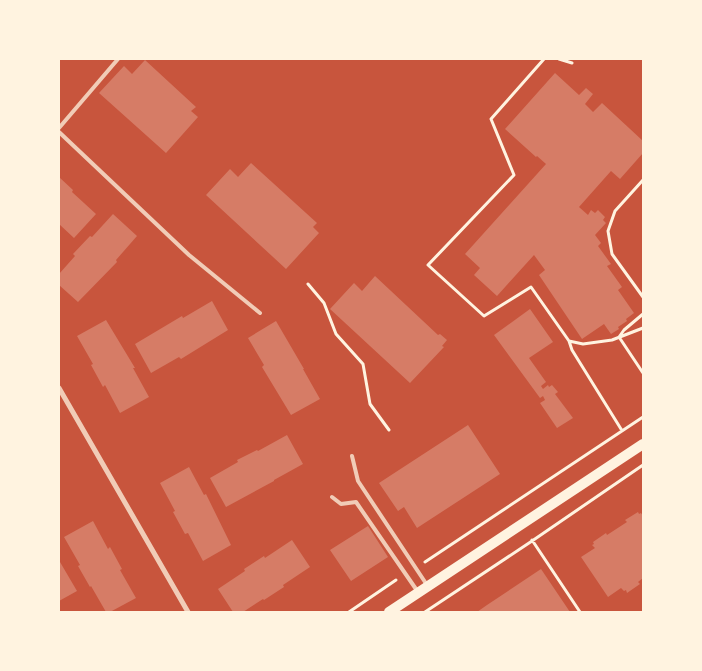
<svg xmlns="http://www.w3.org/2000/svg" width="702" height="671" font-family="Jost,sans-serif">
  <style>
    .building { fill: #d67c66 }
    .lines { fill: none; stroke-linecap: round; stroke-linejoin: round }
    .path { stroke: #fff3e0; stroke-width: 3 }
    .service { stroke: #f1ccb7; stroke-width: 4 }
    .minor { stroke: #f1ccb7; stroke-width: 5 }
    .secondary { stroke: #fff3e0; stroke-width: 10 }
  </style>
  <rect width="100%" height="100%" fill="#c8553d"/>
  <path class="building" d="M145 60 196 107 191 111 198 117 166 153 99 93 124 66 132 74Z
    M555 73 579 95 586 88 593 94 585 104 593 112 602 103 643 141V153L620 179 611 171 579 207 588 215 591 210 595 213 598 210 605 217 603 220 606 223 595 235 601 243 598 246 611 264 607 266 622 287 618 290 634 313 626 319 627 321 618 327 619 329 611 334 604 324 582 339 539 275 545 270 534 255 497 296 474 275 480 268 465 254 546 164 537 156 536 157 505 129Z
    M251 163 317 223 313 227 319 233 286 269 206 195 230 169 238 177Z
    M59 177 73 190 72 192 96 214 74 238 59 224Z
    M113 214 137 236 116 260 117 262 78 302 59 285V274L75 256 73 254 90 236 92 237Z
    M375 276 438 335 440 334 447 340 442 346 444 347 410 383 330 309 354 283 362 291Z
    M212 301 228 330 181 359 179 357 151 373 135 344 182 316 183 318Z
    M530 309 553 342 529 358 546 382 541 386 543 389 548 385 549 387 552 385 558 392 555 394 573 418 557 428 540 403 545 400 543 396 540 398 494 335Z
    M106 320 135 368H133L149 397 120 413 105 385 103 387 91 365 93 364 77 336Z
    M276 321 304 369H303L320 399 291 415 262 367 264 365 248 338Z
    M468 425 500 474 417 528 404 507 398 511 379 483Z
    M287 435 303 464 274 480V481L226 507 210 478 238 462 237 460 257 450 258 451Z
    M189 467 204 495 206 494 231 545 203 561 188 533 185 534 173 512 175 511 160 483Z
    M638 512 639 514 641 513 643 516V578L638 582 640 584 627 593 626 590 624 591 621 588 608 597 581 557 595 548 592 545 594 544 593 542 606 533 607 535 627 522 625 520Z
    M93 521 108 549 110 547 122 569 120 570 136 598 110 612H106L91 586 90 587 78 566 80 565 64 537Z
    M368 526 388 557 351 581 330 550Z
    M292 540 310 567 283 585 284 587 264 600 263 599 243 612H233L218 589 245 571 244 569 264 556 265 558Z
    M60 562 77 591 59 601V563Z
    M541 569 570 612H477L487 605Z"/>
  <g class="lines">
    <path class="path" d="M544 59 491 119 514 175 428 265 484 316 531 287 569 341 583 344 612 340 643 328
      M559 59 572 63
      M643 180 615 211 608 231 612 254 643 297
      M308 284 324 303 336 334 363 364 370 404 389 430
      M643 314 624 330 619 337 643 373
      M569 341 572 350 621 429
      M532 540 580 612
      M425 562 643 417
      M349 612 396 580
      M425 612 532 541 643 465"/>
    <path class="service" d="M59 128 118 59
      M59 132 189 255 260 313
      M352 456 358 481 427 585
      M332 497 341 504 356 502 418 592"/>
    <path class="minor" d="M59 388 188 612"/>
    <path class="secondary" d="M389 612 643 444"/>
  </g>
  <rect width="702" height="671" fill="none" stroke="#fff3e0" stroke-width="120"/>
</svg>
